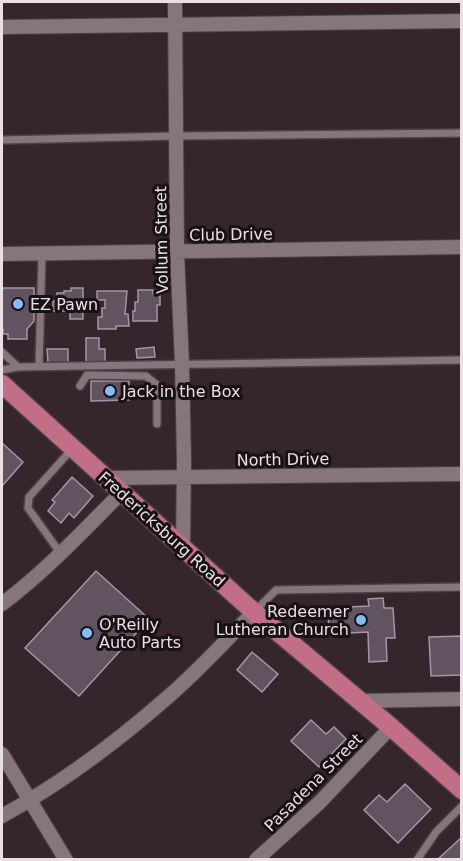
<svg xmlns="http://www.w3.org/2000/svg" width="463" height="861" font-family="'DejaVu Sans',sans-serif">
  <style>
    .building { fill: #615460; stroke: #a496a4; stroke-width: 1.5 }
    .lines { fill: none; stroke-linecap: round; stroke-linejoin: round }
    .service-casing { stroke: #4d4147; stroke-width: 10 }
    .minor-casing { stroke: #4d4147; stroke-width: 16 }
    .primary-casing { stroke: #4d4147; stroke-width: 21 }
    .service { stroke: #87757e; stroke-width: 7 }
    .minor { stroke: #87757e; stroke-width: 14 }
    .primary { stroke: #c16e86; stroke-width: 18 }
    .poi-dot { fill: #81bdfa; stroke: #181115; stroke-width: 2 }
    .labels { text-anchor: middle; stroke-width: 6; stroke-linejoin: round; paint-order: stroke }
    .street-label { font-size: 16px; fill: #e9dfe4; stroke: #181115 }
    .poi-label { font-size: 16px; fill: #e9dfe4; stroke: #181115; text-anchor: start }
  </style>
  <rect width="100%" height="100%" fill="#35262e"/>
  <path class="building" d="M2 288H34V321L27 329V339H8V334H3V329H2Z
    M71 288H83V319H70V311H53V301H57V293H64V291H71Z
    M138 290H153V294L160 293V305H157V321H133V311H135V302H138Z
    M97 291H127L125 314H128L129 326H116V329H98V317H102V308H105V300H97Z
    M86 338H99V349H105V362H86Z
    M154 347 155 357 137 358 136 349Z
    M47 349H68V363H48Z
    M91 381H129V400L91 401Z
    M2 443 23 462 2 486Z
    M72 477 93 496 74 518 69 513 61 523 48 511 55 502 52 500Z
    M96 571 149 619 79 696 25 648Z
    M383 598 384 608H393L395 638H386L387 661 369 662 368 632 329 634 328 608 369 606 368 599Z
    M462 636V675L431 676 429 637Z
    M252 652 278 674 262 692 237 670Z
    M311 720 326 734 334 727 346 739 319 767 291 741Z
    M405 784 431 809 398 843 364 810 379 795 387 802Z
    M462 837V860H437Z"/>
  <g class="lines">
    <defs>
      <path id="service" d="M2 140 176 136 462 133
        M2 352 18 367
        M39 366 42 254
        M2 370 18 367 462 360
        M80 386 87 375 146 376 157 385V424
        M61 554 28 508 29 497 72 449
        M254 612 276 590 462 587
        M417 860 436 832 462 806"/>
      <path id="minor" d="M175 2 177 252 182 363 184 461 183 547
        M2 27 462 21
        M2 254 462 247
        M105 478 462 474
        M2 604C46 571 82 532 121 493
        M360 701 462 699
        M2 754 66 860
        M2 816C62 783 118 741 169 696 199 670 226 640 254 612
        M256 860 320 802 391 727"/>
      <path id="primary" d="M2 384 254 612 391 727 462 790"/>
    </defs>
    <use href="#service" class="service-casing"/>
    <use href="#minor" class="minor-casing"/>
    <use href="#primary" class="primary-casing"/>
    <use href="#service" class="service"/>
    <use href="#minor" class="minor"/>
    <use href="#primary" class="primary"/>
  </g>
  <g class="poi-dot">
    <circle cx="18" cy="304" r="6"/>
    <circle cx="110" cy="391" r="6"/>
    <circle cx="361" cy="620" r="6"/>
    <circle cx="87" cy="633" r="6"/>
  </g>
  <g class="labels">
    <g class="street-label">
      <text transform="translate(231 234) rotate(-1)" y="6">Club Drive</text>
      <text transform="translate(161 240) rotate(-91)" y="6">Vollum Street</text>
      <text transform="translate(283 459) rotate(-1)" y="6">North Drive</text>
      <text transform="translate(162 529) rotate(42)" y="6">Fredericksburg Road</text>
      <text transform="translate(313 782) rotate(-45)" y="6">Pasadena Street</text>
    </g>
    <g class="poi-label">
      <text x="30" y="310">EZ Pawn</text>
      <text x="122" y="397">Jack in the Box</text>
      <text x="349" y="617" text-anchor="end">Redeemer<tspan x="349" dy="18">Lutheran Church</tspan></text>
      <text x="99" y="630">O'Reilly<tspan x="99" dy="18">Auto Parts</tspan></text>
    </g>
  </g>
  <rect width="463" height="861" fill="none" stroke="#e9dfe4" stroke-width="6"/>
</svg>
